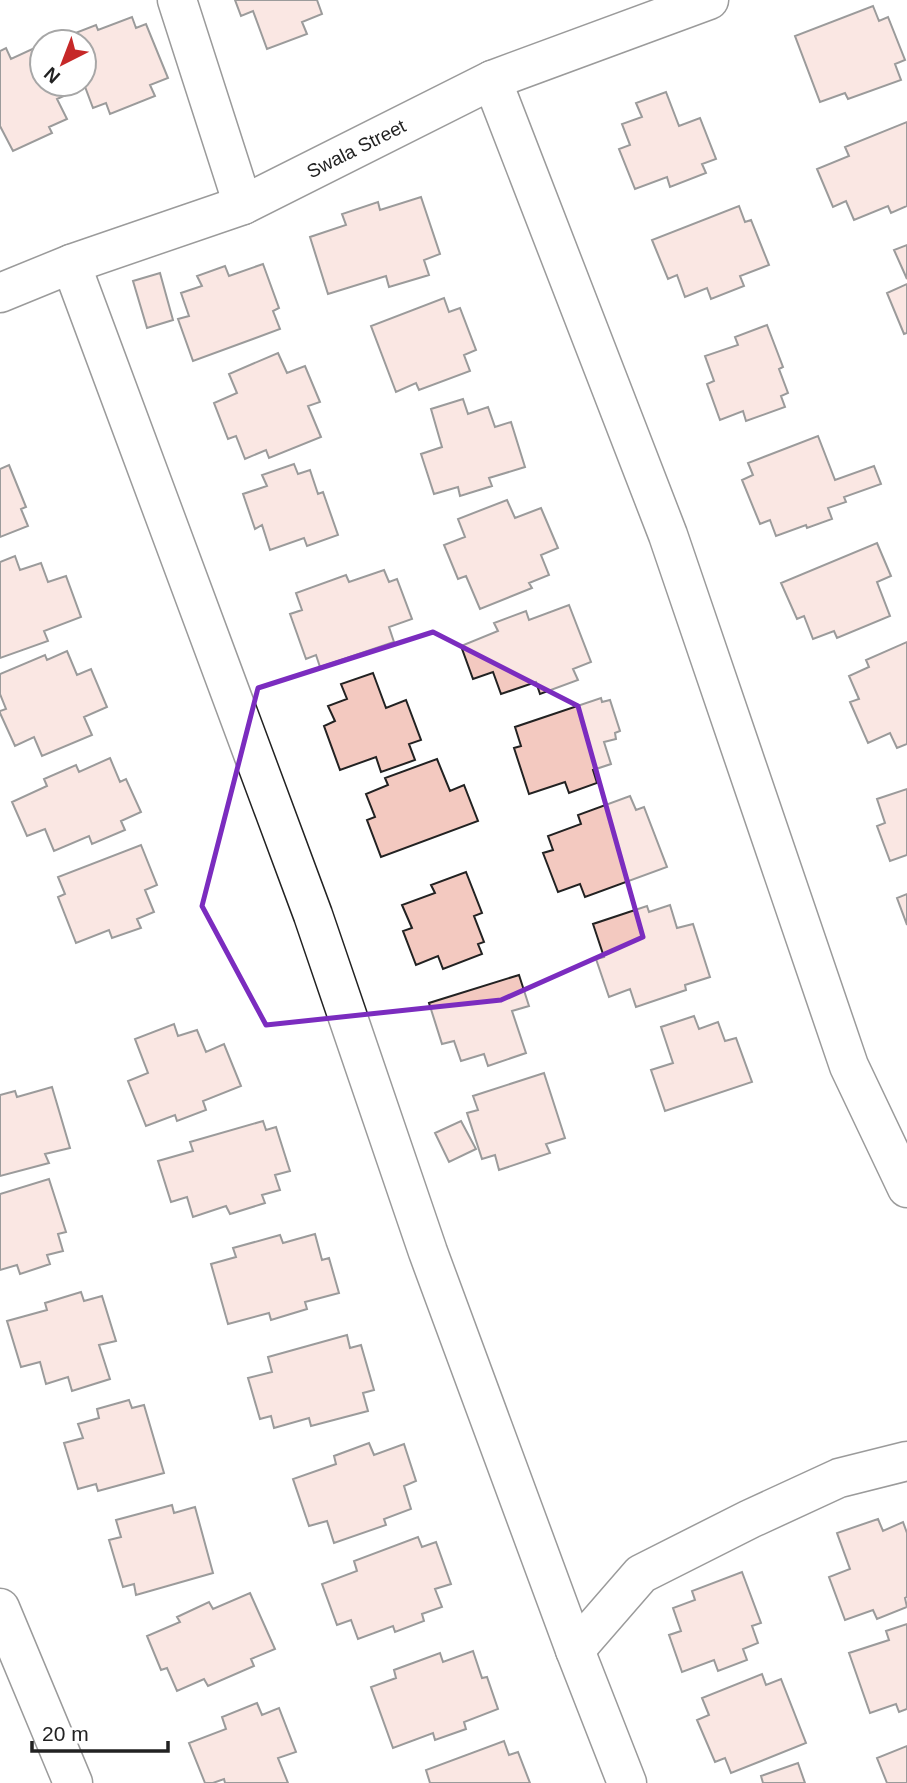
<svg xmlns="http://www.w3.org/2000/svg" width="907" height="1783" font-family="Arial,sans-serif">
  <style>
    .building { fill: #f3c9c0; stroke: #222; stroke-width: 2 }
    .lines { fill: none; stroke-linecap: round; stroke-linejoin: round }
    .minor-casing { stroke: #222; stroke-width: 41 }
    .minor { stroke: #fff; stroke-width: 38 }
    .marked { fill: none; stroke: #7b2cbf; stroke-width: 5; stroke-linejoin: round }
    .labels { text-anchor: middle; stroke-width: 5; stroke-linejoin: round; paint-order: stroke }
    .street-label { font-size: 19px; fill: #222; stroke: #fff }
  </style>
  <rect width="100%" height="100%" fill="#fff"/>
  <path class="building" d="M235 0H317L322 14 302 22 307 34 267 49 253 11 241 16Z
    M873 6 879 21 888 17 905 60 895 64 901 80 848 99 845 93 820 102 795 36Z
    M132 17 136 28 146 24 168 78 150 85 155 96 110 114 106 103 93 108 84 84V42H67L65 37 96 25 98 30Z
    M41 45 42 84H61L66 95 57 99 67 119 49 127 52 133 13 151 0 126V51L6 48 11 59Z
    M666 92 679 126 700 118 716 159 702 164 706 173 670 187 667 177 635 189 619 149 630 145 622 124 642 117 636 103Z
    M907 122V206L891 213 888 206 854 220 846 201 833 207 817 169 849 156 845 147Z
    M421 197 440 254 424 260 429 275 389 287 386 276 328 294 310 237 346 225 342 214 378 202 380 210Z
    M739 206 745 222 751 220 769 265 740 276 744 286 711 299 707 288 685 297 677 275 668 279 652 240Z
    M907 245V279L894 250Z
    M263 264 279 308 273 311 280 329 193 361 178 319 189 316 181 293 202 286 197 276 225 266 229 276Z
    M160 273 173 320 147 328 133 281Z
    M907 284V333L904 334 887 293Z
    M444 298 449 312 460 308 476 350 464 355 470 371 419 390 416 383 396 392 371 326Z
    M767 325 783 367 779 369 788 393 781 396 785 407 746 421 743 411 720 420 707 384 714 381 705 356 738 345 735 337Z
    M278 353 287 373 305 366 320 402 308 406 321 437 269 458 266 450 245 459 236 436 228 439 214 403 237 393 229 374Z
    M463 399 468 414 488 407 495 427 511 422 525 467 489 478 492 486 460 496 458 487 434 494 421 454 442 447 431 409Z
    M818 436 835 480 874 466 881 484 844 497 846 502 828 508 832 519 807 528 806 525 776 536 770 520 760 524 742 480 753 475 748 463Z
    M294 464 298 474 310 470 318 494 323 492 338 535 307 546 304 538 270 550 262 525 255 529 243 494 267 486 262 475Z
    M9 465 26 507 21 509 28 526 0 537V469Z
    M507 500 515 518 541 508 558 548 541 555 549 575 529 583 532 588 480 609 466 576 458 579 444 545 465 537 458 519Z
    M877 543 891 576 877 582 890 616 837 638 834 631 813 639 804 616 797 619 781 583Z
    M15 556 20 570 41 563 48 582 66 576 81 617 44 631 48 641 0 658V562Z
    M384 570 389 582 397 579 412 619 389 627 394 642 320 667 316 655 306 659 290 614 302 610 296 593 346 575 349 582Z
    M569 605 591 662 573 669 578 680 540 694 536 682 501 694 493 672 473 679 461 646 498 631 494 623 526 611 529 620Z
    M907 642V744L897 748 890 733 868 743 850 702 859 699 849 676 869 667 866 660Z
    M67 651 77 675 91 669 107 707 84 717 92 735 42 756 34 737 15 746 0 713V711L6 709 0 694V674L45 655 47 660Z
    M373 673 386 708 406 700 421 740 409 744 415 760 381 772 376 757 340 770 324 726 335 721 328 706 347 699 341 684Z
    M601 698 602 702 610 700 620 731 615 733 616 739 604 742 611 764 593 770 597 783 569 793 565 782 529 794 514 748 521 746 515 727Z
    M110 758 120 782 126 779 141 812 121 821 125 830 92 844 89 836 54 851 45 829 27 836 12 802 47 786 44 779 76 765 79 772Z
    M437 759 450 791 464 785 478 821 381 857 367 820 375 817 366 794 388 785 385 778Z
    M907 789V855L890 861 877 826 885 823 877 799Z
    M630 796 636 810 644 807 667 867 585 897 580 884 558 892 543 853 553 850 548 836 581 824 578 815Z
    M141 845 157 885 145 890 154 912 137 919 141 928 112 938 109 930 76 943 58 897 65 894 58 877Z
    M466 872 482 913 474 916 484 942 478 944 482 954 443 969 438 956 416 965 403 931 412 928 402 905 435 893 431 885Z
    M907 894V925L897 898Z
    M670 905 677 928 693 924 710 977 685 985 686 990 636 1007 630 989 609 997 596 959 604 957 593 924 647 906 649 912Z
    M519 975 529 1006 512 1011 526 1053 488 1066 484 1054 461 1061 454 1041 442 1044 429 1003Z
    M694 1016 699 1029 718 1022 725 1041 736 1038 752 1082 665 1111 651 1070 673 1063 661 1027Z
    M174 1024 178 1036 197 1030 206 1052 224 1044 241 1086 203 1101 206 1110 177 1121 175 1115 146 1126 128 1081 148 1073 135 1039Z
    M544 1073 565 1138 546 1144 550 1153 499 1170 495 1155 482 1159 467 1113 478 1110 473 1096Z
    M52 1087 70 1148 45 1154 49 1163 0 1176V1095L15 1091 17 1097Z
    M263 1121 266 1130 276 1127 290 1171 275 1175 280 1190 262 1195 265 1203 230 1214 226 1206 193 1217 187 1197 171 1202 158 1161 193 1151 190 1142Z
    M461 1121 476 1149 449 1162 435 1133Z
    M49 1179 66 1232 58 1234 63 1251 47 1255 50 1264 20 1274 17 1265 0 1270V1194Z
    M315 1234 322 1260 329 1258 339 1293 305 1302 307 1309 271 1320 269 1313 228 1324 211 1264 236 1257 233 1248 280 1235 283 1243Z
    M81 1292 84 1301 102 1296 116 1341 99 1345 110 1379 72 1391 68 1377 46 1384 40 1362 21 1367 7 1321 47 1310 45 1303Z
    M347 1335 350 1348 361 1345 374 1390 363 1393 368 1411 311 1426 309 1418 274 1428 271 1416 260 1419 248 1378 272 1372 268 1357Z
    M129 1400 132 1408 144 1405 164 1473 98 1491 96 1484 78 1489 64 1443 83 1438 78 1424 99 1418 97 1409Z
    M369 1443 374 1455 404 1444 416 1481 404 1486 411 1509 384 1519 386 1525 334 1543 327 1521 309 1526 293 1479 336 1464 334 1456Z
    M172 1505 174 1513 195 1507 213 1573 136 1595 134 1584 123 1587 109 1540 121 1537 116 1520Z
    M878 1519 883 1531 903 1522 907 1533V1597L905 1598 907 1607 877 1619 873 1610 845 1620 829 1577 850 1569 837 1533Z
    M418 1537 422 1547 436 1542 451 1584 435 1589 442 1607 422 1614 424 1621 395 1632 393 1626 358 1639 351 1620 337 1625 322 1584 357 1571 354 1561Z
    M742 1572 761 1623 752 1626 758 1643 743 1649 747 1660 718 1671 714 1660 682 1672 669 1635 681 1631 673 1608 695 1600 692 1591Z
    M250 1593 275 1649 251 1659 254 1666 208 1686 204 1679 177 1691 167 1668 161 1670 147 1636 180 1622 177 1617 209 1602 213 1609Z
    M907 1624V1709L899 1712 896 1704 870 1713 849 1653 889 1640 886 1631Z
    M473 1651 482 1678 487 1677 498 1709 464 1722 466 1729 435 1740 433 1733 393 1748 371 1687 396 1678 394 1670 440 1653 443 1662Z
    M762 1674 766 1685 781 1679 806 1743 731 1773 725 1758 715 1762 697 1720 709 1715 702 1698Z
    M257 1703 262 1715 279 1708 296 1752 278 1758 288 1783H225L224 1779 213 1783H205L189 1743 226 1729 222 1717Z
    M504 1741 509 1755 518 1752 530 1783H429H430L426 1770Z
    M907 1746V1783H887L877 1758Z
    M798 1763 805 1783H763L761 1776Z"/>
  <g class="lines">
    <defs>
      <g id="minor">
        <path d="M177 0 243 205"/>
        <path d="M492 80 668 535 849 1066 907 1188"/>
        <path d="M71 264 313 915 428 1252 575 1650 627 1783"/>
        <path id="s1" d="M0 293 71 264 243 205 492 80 709 0"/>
        <path d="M0 1608 73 1783"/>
        <path d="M575 1650 641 1574 750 1519 839 1478 907 1461"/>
      </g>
    </defs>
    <use href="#minor" class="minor-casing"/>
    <use href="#minor" class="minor"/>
  </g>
  <path d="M0 0H907V1783H0ZM433 632 578 706 643 937 501 1000 266 1025 202 906 258 688Z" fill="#fff" fill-opacity=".55" fill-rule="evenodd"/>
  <path class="marked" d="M433 632 578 706 643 937 501 1000 266 1025 202 906 258 688Z"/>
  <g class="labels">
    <g class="street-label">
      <text dy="7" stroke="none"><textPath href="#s1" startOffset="385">Swala Street</textPath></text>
    </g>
  </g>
  <g transform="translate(63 63) rotate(222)"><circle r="33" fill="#ffffff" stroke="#a7a7a7" stroke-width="2"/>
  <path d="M0-5L12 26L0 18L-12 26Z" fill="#c62828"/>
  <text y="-10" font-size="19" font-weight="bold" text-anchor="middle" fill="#222222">N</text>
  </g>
  <path d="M32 1741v10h136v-10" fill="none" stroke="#222222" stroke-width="3.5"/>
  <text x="42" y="1741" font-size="21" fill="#222222" stroke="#ffffff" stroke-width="5" paint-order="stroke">20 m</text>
</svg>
